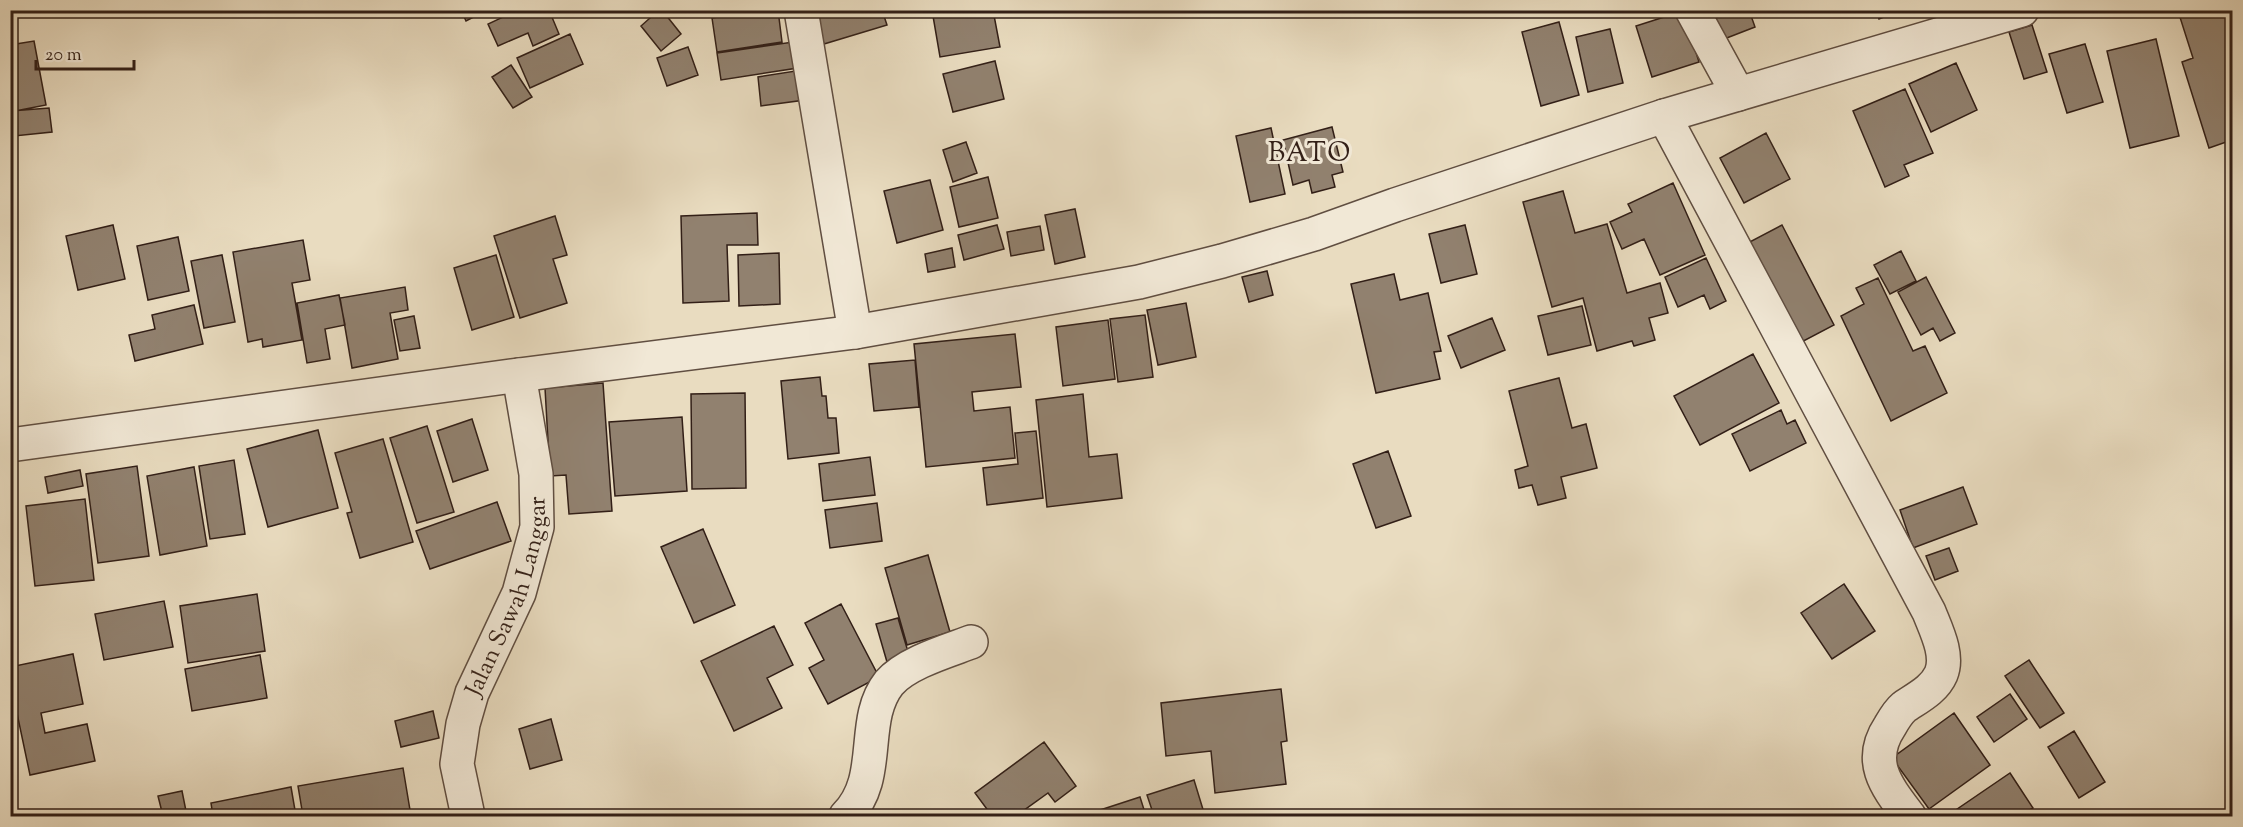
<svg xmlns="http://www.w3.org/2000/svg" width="2243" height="827" font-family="'Sorts Mill Goudy',serif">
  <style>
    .building { fill: #91816f; stroke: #321f17; stroke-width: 1.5 }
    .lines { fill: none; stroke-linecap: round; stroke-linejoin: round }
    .minor-casing { stroke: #604e41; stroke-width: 36 }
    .minor { stroke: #f1e8d6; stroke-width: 33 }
    .labels { text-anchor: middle; stroke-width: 6; stroke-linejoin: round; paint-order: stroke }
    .street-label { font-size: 24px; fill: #321f17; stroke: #f1e8d6 }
    .quarter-label { font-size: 27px; letter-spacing: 1.5px; fill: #321f17; stroke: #f1e8d6 }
  </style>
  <rect width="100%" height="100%" fill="#e9dcc0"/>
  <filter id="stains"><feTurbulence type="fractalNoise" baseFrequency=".00333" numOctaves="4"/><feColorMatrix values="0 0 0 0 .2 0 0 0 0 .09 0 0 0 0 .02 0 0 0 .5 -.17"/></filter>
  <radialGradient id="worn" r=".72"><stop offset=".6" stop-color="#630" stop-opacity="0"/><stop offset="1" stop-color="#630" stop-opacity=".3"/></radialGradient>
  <path class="building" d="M461 10H487L466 21Z
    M518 10H549L559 34 533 46 528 33 498 46 488 24Z
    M659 10H662L681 34 661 51 641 26Z
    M763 10H778L782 42 717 52 712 18Z
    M814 10H882L887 25 824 44Z
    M966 10H993L1000 47 940 57 933 16Z
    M1708 10H1749L1755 27 1719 41Z
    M1876 10H1901L1879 19Z
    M2225 10 2232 33V140L2209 148 2182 62 2193 58 2178 11Z
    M1683 11 1699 62 1652 77 1636 26Z
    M1559 22 1579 95 1541 106 1522 32Z
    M2032 25 2047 72 2024 79 2009 32Z
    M1610 29 1623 83 1588 92 1576 37Z
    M570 34 583 64 530 88 517 58Z
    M2156 39 2179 136 2130 148 2107 51Z
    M34 41 46 105 10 112V45Z
    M800 41 804 67 721 80 717 53Z
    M2085 44 2103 102 2067 113 2049 54Z
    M688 47 698 75 667 86 657 58Z
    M995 61 1004 99 953 112 943 74Z
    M1956 63 1977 110 1931 132 1909 84Z
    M511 65 532 97 513 108 492 77Z
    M802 70 805 100 761 106 758 77Z
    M1905 89 1933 153 1904 165 1909 176 1885 187 1853 111Z
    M49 108 52 132 14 136 11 111Z
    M1332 127 1343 172 1332 175 1335 187 1312 193 1309 180 1293 185 1283 140Z
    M1271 128 1285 194 1250 202 1236 136Z
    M1766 133 1790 179 1744 203 1720 158Z
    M966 142 977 173 953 182 943 150Z
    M988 177 998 218 959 227 950 187Z
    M930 180 943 230 897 243 884 191Z
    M1673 183 1705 255 1660 275 1644 239 1622 249 1610 222 1632 212 1628 204Z
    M1563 191 1575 233 1607 224 1627 293 1660 283 1668 313 1649 318 1655 340 1634 346 1632 341 1597 351 1583 298 1552 307 1523 202Z
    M1075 209 1085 257 1055 264 1045 215Z
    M757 213 758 245H727L729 301 683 303 681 216Z
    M555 216 567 255 553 259 567 303 520 318 494 236Z
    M113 225 125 279 78 290 66 236Z
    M997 225 1004 249 964 260 958 235Z
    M1465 225 1477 274 1441 283 1429 234Z
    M1782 225 1834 325 1794 346 1742 246Z
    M1040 226 1044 250 1011 256 1007 232Z
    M178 237 189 291 148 300 137 246Z
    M303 240 310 280 292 283 302 340 263 347 262 339 248 342 233 252Z
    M952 248 955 267 928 272 925 254Z
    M1901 251 1916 281 1890 294 1874 265Z
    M779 253 780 304 739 306 738 255Z
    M222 255 235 322 204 328 191 261Z
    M496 255 514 317 472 330 454 268Z
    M1706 258 1726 301 1710 309 1704 295 1678 307 1665 277Z
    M1267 271 1273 295 1249 302 1242 277Z
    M1394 274 1400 300 1428 293 1441 351 1434 352 1440 379 1376 393 1351 284Z
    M1926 277 1955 333 1940 341 1933 328 1921 335 1898 292Z
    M1878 278 1913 351 1925 346 1947 393 1891 421 1841 316 1864 304 1856 288Z
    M405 287 408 310 390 313 398 359 352 368 340 298Z
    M339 295 345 325 325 329 330 359 307 363 297 303Z
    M1186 303 1196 357 1158 365 1147 310Z
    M194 305 203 344 135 361 129 335 155 329 152 315Z
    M1582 306 1591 345 1548 355 1538 316Z
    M1145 315 1153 377 1118 382 1110 319Z
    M414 316 420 348 400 351 394 320Z
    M1492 318 1505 350 1461 368 1448 336Z
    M1108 320 1115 379 1063 386 1056 327Z
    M1015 334 1021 387 972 392 974 411 1010 407 1015 458 926 467 914 344Z
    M1753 354 1779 403 1700 445 1674 396Z
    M915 360 919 407 874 411 869 364Z
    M820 377 822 396H826L828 418H836L839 453 788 459 781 381Z
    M1559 378 1572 428 1586 424 1597 468 1561 477 1566 498 1538 505 1532 485 1519 488 1515 470 1528 466 1509 391Z
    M603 383 612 511 569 514 566 475 550 476 545 388Z
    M745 393 746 488 692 489 691 394Z
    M1083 394 1089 457 1117 454 1122 498 1047 507 1036 400Z
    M1781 410 1787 424 1795 420 1806 443 1750 471 1732 434Z
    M682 417 687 491 615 496 609 422Z
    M472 419 488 470 453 482 437 431Z
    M427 426 454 512 417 523 390 438Z
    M318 430 338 508 268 527 247 449Z
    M1036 431 1043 498 987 505 983 468 1018 464 1015 433Z
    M383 439 413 542 360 558 347 513 352 512 335 453Z
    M1388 451 1411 516 1376 528 1353 464Z
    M870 457 875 495 823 501 819 464Z
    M234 460 245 534 210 539 199 466Z
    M137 466 149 556 98 563 86 474Z
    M194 467 207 546 160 555 147 476Z
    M80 470 83 486 48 493 45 477Z
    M1963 487 1977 524 1913 548 1900 510Z
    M85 499 94 580 35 586 26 506Z
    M497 502 511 541 430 569 416 531Z
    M877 503 882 541 830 548 825 510Z
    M703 529 735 605 694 623 661 547Z
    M1949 548 1958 571 1935 580 1926 556Z
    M928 555 950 632 907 645 885 568Z
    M1844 584 1875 631 1832 659 1801 613Z
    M257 594 265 651 188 663 180 606Z
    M164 601 173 647 104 660 95 614Z
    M841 604 879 677 828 704 809 668 824 660 805 623Z
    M898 618 909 655 887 662 876 624Z
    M774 626 793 665 767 678 782 708 734 731 701 661Z
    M73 654 83 704 41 713 45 733 87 724 95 761 30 775 10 680V667Z
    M260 655 267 698 192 711 185 669Z
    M2029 660 2064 713 2040 728 2005 676Z
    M1281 689 1287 741 1281 742 1286 784 1215 793 1211 751 1166 756 1161 703Z
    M2010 694 2027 719 1994 742 1977 717Z
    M433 711 439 738 401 747 395 721Z
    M1954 713 1990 765 1929 809 1892 758Z
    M551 719 562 760 530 769 519 729Z
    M2074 731 2105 782 2079 798 2048 747Z
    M1044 742 1076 786 1055 802 1048 793 1016 816H992L975 793Z
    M403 768 411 816H303L298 786Z
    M2010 773 2033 808 2019 816H1947Z
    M1194 780 1205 816H1154L1147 795Z
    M291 787 296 816H213L211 803Z
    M182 791 187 816H163L158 796Z
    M1140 797 1146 816H1096L1094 812Z"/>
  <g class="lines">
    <defs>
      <g id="minor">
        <path d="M801 10 855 332"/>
        <path d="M1692 10 1738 94"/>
        <path d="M1664 116 1929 612C1936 630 1949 655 1941 674 1934 690 1917 698 1904 707 1898 712 1894 719 1890 726 1866 762 1887 787 1909 816"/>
        <path d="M10 445 519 375 855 332 1139 282 1222 261 1314 234 1395 205 1664 116 2022 10"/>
        <path id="s1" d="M468 816 457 764 463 724 472 693 519 593 537 527 536 474 519 375"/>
        <path d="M846 816C884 778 859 721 889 683 906 663 947 651 971 642"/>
      </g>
    </defs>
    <use href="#minor" class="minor-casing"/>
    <use href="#minor" class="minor"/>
  </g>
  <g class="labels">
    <g class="street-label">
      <text dy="8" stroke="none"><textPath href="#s1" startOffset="230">Jalan Sawah Langgar</textPath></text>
    </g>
    <g class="quarter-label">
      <text x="1310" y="161">BATO</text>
    </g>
  </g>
  <rect width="2243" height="827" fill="none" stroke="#e9dcc0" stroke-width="36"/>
  <rect x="12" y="12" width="2219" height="803" fill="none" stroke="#321f17" stroke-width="3"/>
  <rect x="18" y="18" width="2207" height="791" fill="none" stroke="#321f17" stroke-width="1.5"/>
  <path d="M36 60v9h98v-9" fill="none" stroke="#321f17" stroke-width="3"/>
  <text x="45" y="60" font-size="18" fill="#321f17" stroke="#f1e8d6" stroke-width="4.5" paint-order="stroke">20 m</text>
  <rect width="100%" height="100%" filter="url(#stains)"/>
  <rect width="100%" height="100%" fill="url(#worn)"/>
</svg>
